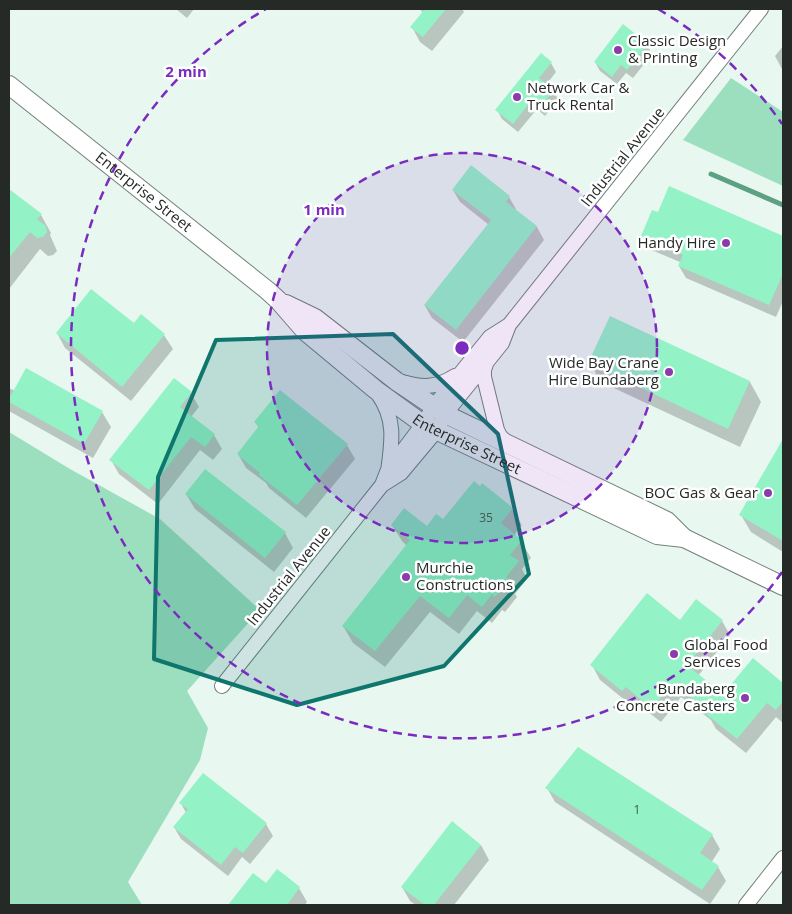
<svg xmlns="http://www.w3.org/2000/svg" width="792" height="914" font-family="'Open Sans',sans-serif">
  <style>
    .green { fill: #9bdfbf }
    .shadow { fill: #0003 }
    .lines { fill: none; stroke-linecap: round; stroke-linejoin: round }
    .stream { stroke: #5da182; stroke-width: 5 }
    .building { fill: #93f2c6 }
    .minor-casing { stroke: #73817a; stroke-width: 16 }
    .tertiary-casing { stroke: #73817a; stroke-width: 20 }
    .minor { stroke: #fff; stroke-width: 14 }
    .tertiary { stroke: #fff; stroke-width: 18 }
    .marked { fill: #0f766e; fill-opacity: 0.2; stroke: #0f766e; stroke-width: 4; stroke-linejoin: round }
    .ring { fill: none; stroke: #7b2cbf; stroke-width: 2.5; stroke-dasharray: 9 6 }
    .poi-dot { fill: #8a3cad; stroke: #fff; stroke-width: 2 }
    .labels { text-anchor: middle; stroke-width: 5; stroke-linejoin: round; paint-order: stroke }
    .number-label { font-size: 12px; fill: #405c4f }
    .poi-label { font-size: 15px; fill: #252a27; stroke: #fff; text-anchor: start }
    .street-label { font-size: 15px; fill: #252a27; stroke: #fff }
    .centre { fill: #7b2cbf; stroke: #fff; stroke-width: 2.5 }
    .ring-label { font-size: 15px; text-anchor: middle; font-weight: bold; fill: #7b2cbf; stroke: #fff; stroke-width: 5; stroke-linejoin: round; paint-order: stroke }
  </style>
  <rect width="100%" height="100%" fill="#e8f7ef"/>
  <path class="green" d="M731 78 783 112V186L683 140Z
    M9 432 70 469 160 519 260 610 187 691 208 728 200 760 128 882 142 905H9Z"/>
  <path class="shadow" d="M176 9H194L187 18Z
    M420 9H462L464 12 432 51 420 42 412 27 423 13Z
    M624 26 647 45 652 54 633 78 626 73 617 84 600 71 595 62Z
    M783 46V71L775 56Z
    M551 63 556 72 546 85 553 90 558 99 545 116 537 109 518 132 502 119 497 110Z
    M670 188 783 237V301L776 317 686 278 679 266 680 262 649 249 642 236 659 214Z
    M9 190 41 215 51 233 50 235 57 251 53 255 48 256 40 249 9 289Z
    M453 190 509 197 516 209 515 210 537 227 544 240 463 342 432 318 425 306 489 225 460 202Z
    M611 318 750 382 761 402 740 447 601 382 590 363Z
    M134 325 164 335 173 349 131 401 65 348 57 333Z
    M27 370 102 412 111 427 93 458 9 411V388L15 391Z
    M191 393 199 407 191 417 214 435 222 449 213 460 200 450 158 504 119 474 111 460Z
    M255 422 347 445 355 459 306 518 269 488 266 483 246 468 238 454 259 428Z
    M783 442V552L751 532 741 515Z
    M186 494 285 533 293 548 274 572 195 509Z
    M512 509 522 525 514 535 521 541 531 558 522 569 527 579 515 594 517 597 505 612 502 610 492 623 477 611 459 634 430 612 385 667 353 643 343 626 407 546 402 541 392 525 427 528 443 520Z
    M722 621 730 635 698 676 723 696 753 660 783 684V723L776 717 746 753 716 729 711 720 681 697 661 722 634 701 631 705 600 680 592 665 680 622Z
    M547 788 712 835 720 849 711 863 718 867 726 881 710 904 555 802Z
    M181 803 266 824 273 836 250 864 242 857 228 876 181 839 174 827 186 813Z
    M481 845 489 860 454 905H416L410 901 402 887Z
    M278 871 299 888 307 902 305 905H234L232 902 266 885Z"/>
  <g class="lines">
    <path class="stream" d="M711 174 783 205"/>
  </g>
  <path class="building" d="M425 9H446L423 37 410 27Z
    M623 24 648 44 627 70 621 65 612 77 594 62Z
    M541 53 552 62 539 78 554 90 539 108 531 101 513 124 495 110Z
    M471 165 510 196 506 202 537 226 456 330 424 305 491 220 452 190Z
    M669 186 783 236V274L769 305 678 266 683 255 641 236 652 210 658 212Z
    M9 189 42 214 37 219 46 226 47 232 43 237 37 238 30 232 9 258Z
    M91 289 134 323 141 314 165 334 122 387 56 333Z
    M610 316 750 381 728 429 588 363Z
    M26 368 103 411 84 444 9 402V399Z
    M174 378 192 392 180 407 215 434 205 447 191 437 149 490 109 460Z
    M280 390 348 444 297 505 259 475 260 473 237 454 259 426 254 422Z
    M783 439V541L739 515Z
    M205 469 286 532 265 558 185 494Z
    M474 481 480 486 482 483 513 508 501 523 522 540 510 555 519 561 506 577 508 579 495 597 492 594 482 607 467 595 449 618 420 596 375 651 342 626 410 540 391 525 404 508 427 526 436 514 443 519Z
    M647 593 680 620 696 599 723 620 687 665 723 694 753 658 783 683V701L776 710 767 703 737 739 706 714 709 711 672 683 652 709 626 687 622 691 590 665Z
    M578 747 713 834 700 853 719 866 702 890 545 788Z
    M203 773 267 823 243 853 235 847 221 865 173 827 188 809 179 803Z
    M452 821 481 845 434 905H425L401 887Z
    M277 869 300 887 287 905H228L253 873 266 883Z"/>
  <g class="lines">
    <defs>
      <path id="minor" d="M487 361 484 370V377L497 430 500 436 507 443
        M402 382C423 388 436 388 455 376
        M378 394C396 419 392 442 388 471
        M382 485 401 473 437 430 445 414 502 343 509 325 761 9
        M222 686 382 485 387 472 423 424 434 406 490 337 509 325
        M746 905 783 858"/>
      <g id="tertiary">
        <path id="s1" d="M9 85 267 290 278 300 305 331 376 390 423 424 657 535 684 538 783 586"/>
        <path d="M286 304 315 318 396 381 445 414 667 521 684 538"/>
      </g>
    </defs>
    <use href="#minor" class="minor-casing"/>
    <use href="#tertiary" class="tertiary-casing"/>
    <use href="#minor" class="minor"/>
    <use href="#tertiary" class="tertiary"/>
  </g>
  <path class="marked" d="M393 334 498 434 529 574 444 666 297 705 154 659 158 477 216 340Z"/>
  <circle cx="462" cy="348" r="195" fill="#7b2cbf" fill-opacity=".12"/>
  <g class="ring">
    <circle cx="462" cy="348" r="195"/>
    <path d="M782 572A391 391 0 1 1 266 9M658 9A391 391 0 0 1 782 124"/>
  </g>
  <g class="poi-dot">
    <circle cx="618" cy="50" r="5"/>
    <circle cx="517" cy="97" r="5"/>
    <circle cx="726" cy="243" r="5"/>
    <circle cx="669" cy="372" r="5"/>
    <circle cx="768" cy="493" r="5"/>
    <circle cx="406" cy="577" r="5"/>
    <circle cx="674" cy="654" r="5"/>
    <circle cx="745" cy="698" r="5"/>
  </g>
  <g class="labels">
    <g class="number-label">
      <text x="486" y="522">35</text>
      <text x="637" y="814">1</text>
    </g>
    <g class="poi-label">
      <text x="628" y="46">Classic Design<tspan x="628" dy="17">&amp; Printing</tspan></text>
      <text x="527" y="93">Network Car &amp;<tspan x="527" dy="17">Truck Rental</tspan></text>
      <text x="716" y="248" text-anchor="end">Handy Hire</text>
      <text x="659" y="368" text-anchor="end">Wide Bay Crane<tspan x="659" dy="17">Hire Bundaberg</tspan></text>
      <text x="758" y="498" text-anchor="end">BOC Gas &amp; Gear</text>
      <text x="416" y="573">Murchie<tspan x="416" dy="17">Constructions</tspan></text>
      <text x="684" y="650">Global Food<tspan x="684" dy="17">Services</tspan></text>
      <text x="735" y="694" text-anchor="end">Bundaberg<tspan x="735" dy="17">Concrete Casters</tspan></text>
    </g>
    <g class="street-label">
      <text transform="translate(623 157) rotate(-51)" y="5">Industrial Avenue</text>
      <text dy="5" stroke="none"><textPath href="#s1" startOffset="172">Enterprise Street</textPath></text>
      <text dy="5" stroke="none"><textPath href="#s1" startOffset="584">Enterprise Street</textPath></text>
      <text transform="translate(289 576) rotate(-51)" y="5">Industrial Avenue</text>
    </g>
  </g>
  <circle cx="462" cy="348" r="8" class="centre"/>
  <g class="ring-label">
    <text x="186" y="77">2 min</text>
    <text x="324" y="215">1 min</text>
  </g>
  <rect width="792" height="914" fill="none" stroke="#252a27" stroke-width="20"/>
</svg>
